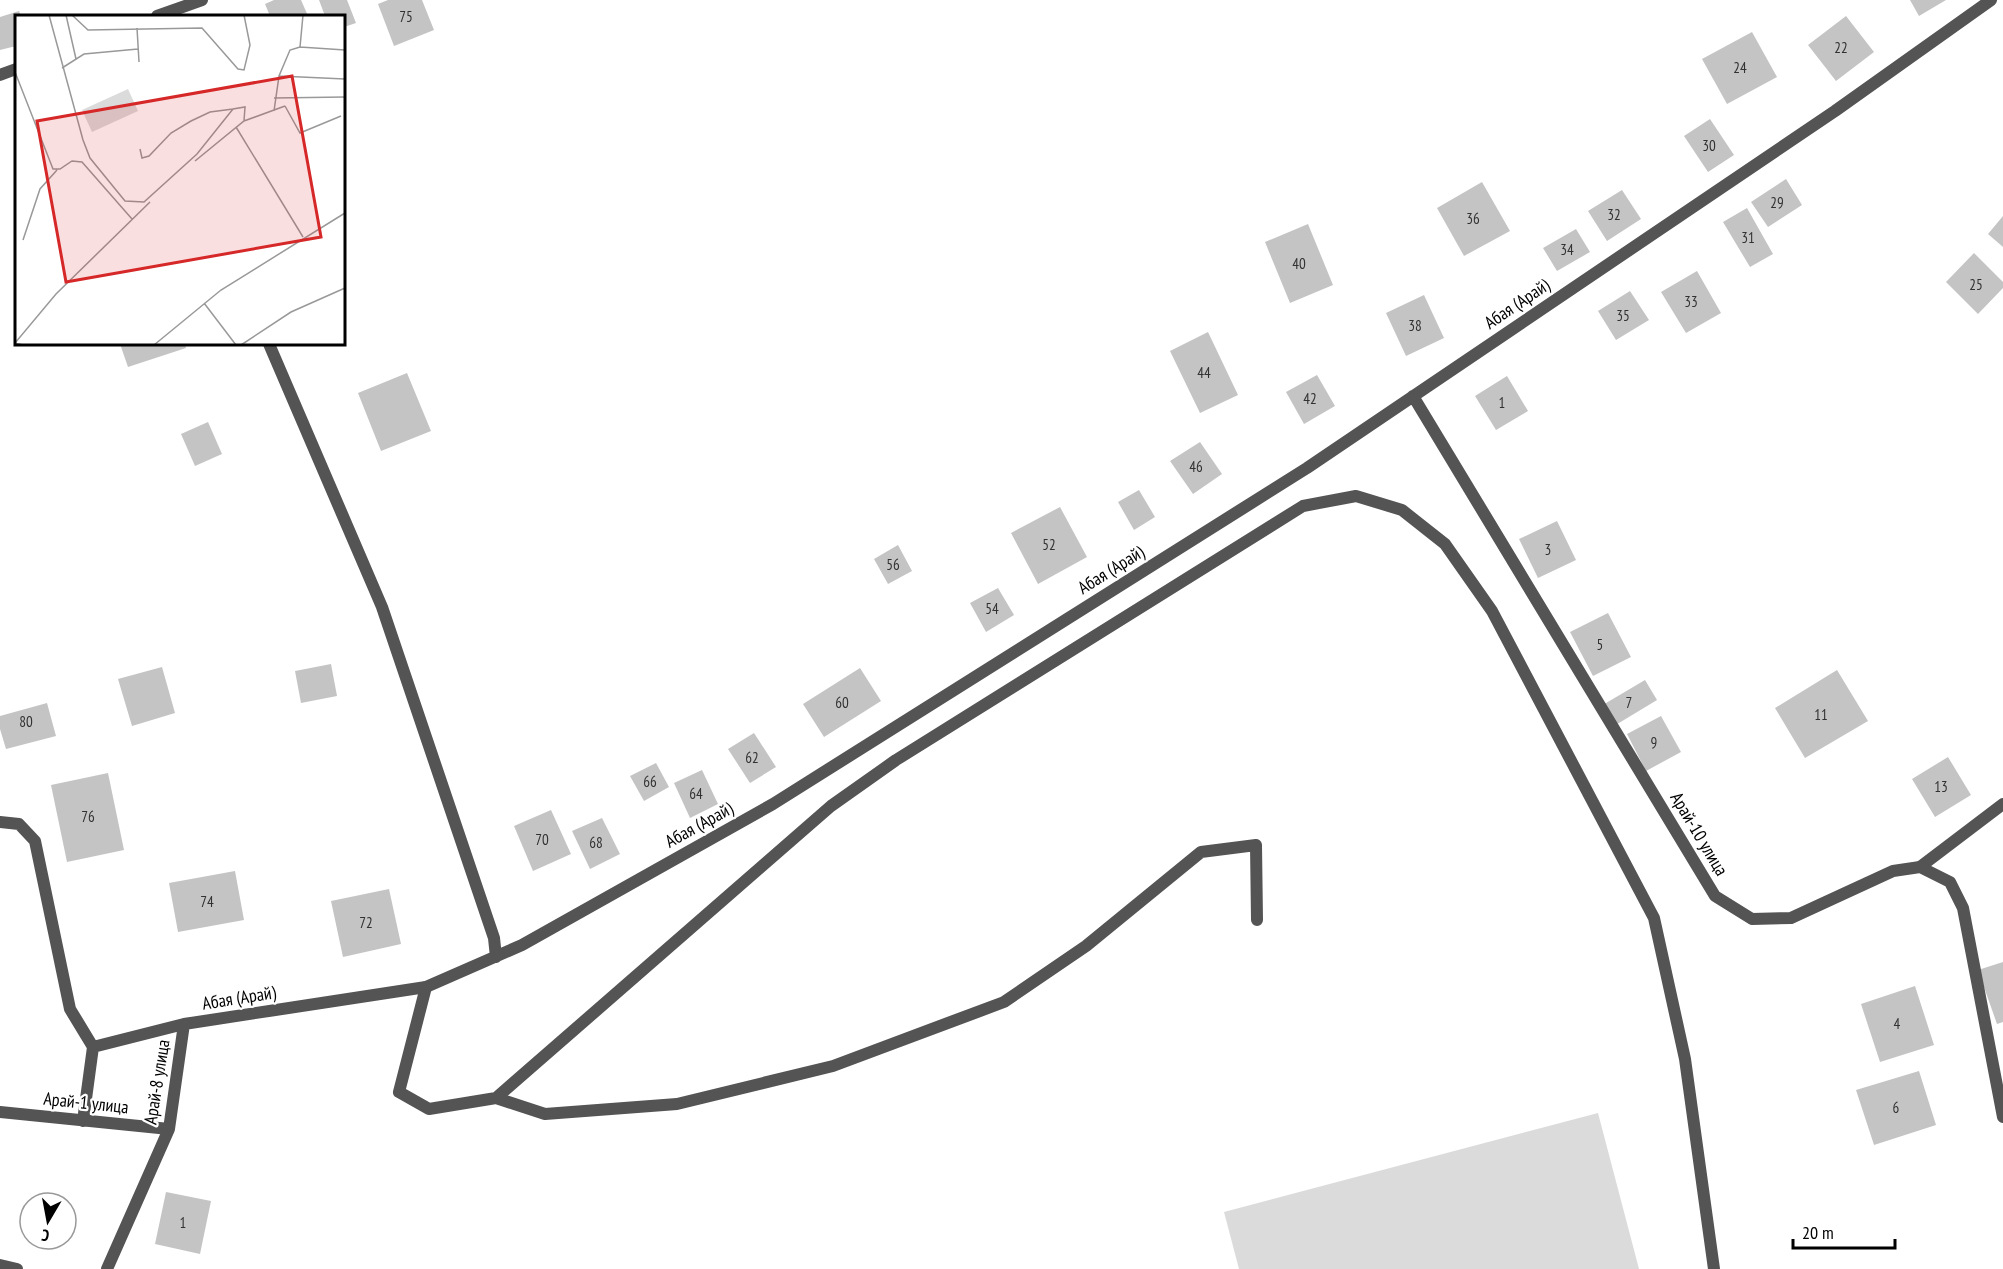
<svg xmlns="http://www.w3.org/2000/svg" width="2003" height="1269" font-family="'PT Sans Narrow',sans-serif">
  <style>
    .green { fill: #dbdbdb }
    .building { fill: #c4c4c4 }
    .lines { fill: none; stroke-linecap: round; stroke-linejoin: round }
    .lane { stroke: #545454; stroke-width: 12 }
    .street { stroke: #545454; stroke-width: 12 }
    .labels { text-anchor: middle; stroke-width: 4.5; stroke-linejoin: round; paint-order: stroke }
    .number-label { font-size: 15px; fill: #313131 }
    .street-label { font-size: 18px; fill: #000; stroke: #fff }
    .inset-road { fill: none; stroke: #999; stroke-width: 1.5 }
    .view { fill: #d62828; fill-opacity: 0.15; stroke: #d62828; stroke-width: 3 }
    .inset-edge { fill: none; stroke: #000; stroke-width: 3 }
  </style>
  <rect width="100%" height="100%" fill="#fff"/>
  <path class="green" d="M1598 1113 1639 1269H1239L1224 1212Z"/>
  <path class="building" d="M274 0H301L308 16H270L265 4Z
    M319 0H347L356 23 344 27V16H325Z
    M388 0H422L434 30 394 46 378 4Z
    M1910 0H1946L1919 16Z
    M19 11 21 16H16V46L0 50V17Z
    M1846 16 1874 52 1836 81 1808 45Z
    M1752 32 1777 77 1727 104 1702 59Z
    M1710 119 1734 155 1708 172 1684 136Z
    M1786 179 1802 205 1768 227 1751 202Z
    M1482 182 1510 231 1464 256 1437 208Z
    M1622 190 1641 219 1607 241 1588 211Z
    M1747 208 1773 254 1750 267 1723 222Z
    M2003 216V247L1988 234Z
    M1308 224 1333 285 1290 303 1265 242Z
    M1576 229 1590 252 1557 271 1543 248Z
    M1974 253 2003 282V288L1978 314 1946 282Z
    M1697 271 1721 313 1686 333 1661 292Z
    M1630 291 1649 320 1616 340 1598 311Z
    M1424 295 1444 338 1406 356 1386 313Z
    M1208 332 1238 395 1200 413 1170 351Z
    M120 344H185L186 348 128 367Z
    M407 373 431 431 381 451 358 393Z
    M1317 375 1335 406 1304 424 1286 392Z
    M1507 376 1528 411 1496 430 1475 396Z
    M208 422 222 454 195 466 181 434Z
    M1200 442 1222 474 1193 494 1170 461Z
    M1139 490 1155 517 1134 530 1118 502Z
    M1060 507 1087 557 1038 584 1011 533Z
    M1557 521 1576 560 1538 578 1519 539Z
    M898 545 912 571 888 584 874 559Z
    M998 588 1014 615 986 632 970 603Z
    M1608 613 1631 657 1593 676 1570 632Z
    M331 664 337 696 301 703 295 671Z
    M162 667 175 713 132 726 118 679Z
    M860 668 881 701 824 737 803 704Z
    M1837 670 1868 721 1805 758 1775 708Z
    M1645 680 1657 700 1614 726 1601 706Z
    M47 703 56 736 6 749 0 729V716Z
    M1661 716 1681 752 1646 771 1627 734Z
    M754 733 776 767 750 783 728 749Z
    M1948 757 1971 795 1935 817 1912 779Z
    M656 763 669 787 644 801 630 776Z
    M702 770 718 804 690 818 674 783Z
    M108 773 124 850 67 862 51 785Z
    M551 810 571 854 533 871 514 826Z
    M602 818 620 854 590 869 572 831Z
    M235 871 244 920 178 932 169 883Z
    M389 889 401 944 343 957 331 901Z
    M2003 962V1022L1997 1024 1978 970Z
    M1915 986 1934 1045 1880 1062 1861 1004Z
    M1919 1071 1936 1125 1874 1145 1856 1090Z
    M166 1192 211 1201 200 1254 155 1244Z"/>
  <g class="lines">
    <path class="lane" d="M1920 867 2003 804
      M426 987 399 1092 429 1109 496 1098 831 806 896 760 1303 506 1356 496 1402 510 1445 544 1492 611 1654 918 1685 1059 1714 1269
      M496 1098 545 1114 677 1104 833 1066 1004 1002 1086 946 1201 852 1256 845 1257 920"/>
    <path class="street" d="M157 16 202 0
      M0 75 16 69
      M269 344 382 607 494 938 496 957
      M1413 396 1715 896 1752 919 1791 918 1893 871 1920 867 1950 882 1963 908 2003 1117
      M0 822 19 824 35 841 70 1009 93 1047
      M93 1047 184 1024 426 987 522 945 773 804 1307 468 1835 111 1991 0
      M0 1112 169 1129
      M83 1121 93 1047
      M0 1265 17 1269
      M107 1269 169 1129 184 1024"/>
  </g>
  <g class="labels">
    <g class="number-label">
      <text x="406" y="22">75</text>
      <text x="1841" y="53">22</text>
      <text x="1740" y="73">24</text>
      <text x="1709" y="151">30</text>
      <text x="1777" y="208">29</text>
      <text x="1614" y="220">32</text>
      <text x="1473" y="224">36</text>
      <text x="1748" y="243">31</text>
      <text x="1567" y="255">34</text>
      <text x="1299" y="269">40</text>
      <text x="1976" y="290">25</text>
      <text x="1691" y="307">33</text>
      <text x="1623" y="321">35</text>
      <text x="1415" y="331">38</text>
      <text x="1204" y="378">44</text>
      <text x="1310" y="404">42</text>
      <text x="1502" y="408">1</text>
      <text x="1196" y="472">46</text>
      <text x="1049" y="550">52</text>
      <text x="1548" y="555">3</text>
      <text x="893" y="570">56</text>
      <text x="992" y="614">54</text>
      <text x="1600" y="650">5</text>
      <text x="842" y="708">60</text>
      <text x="1629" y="708">7</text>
      <text x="1821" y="720">11</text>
      <text x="26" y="727">80</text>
      <text x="1654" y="748">9</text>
      <text x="752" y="763">62</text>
      <text x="650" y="787">66</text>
      <text x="1941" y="792">13</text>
      <text x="696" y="799">64</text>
      <text x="88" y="822">76</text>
      <text x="542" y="845">70</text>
      <text x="596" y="848">68</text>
      <text x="207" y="907">74</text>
      <text x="366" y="928">72</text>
      <text x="1897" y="1029">4</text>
      <text x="1896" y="1113">6</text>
      <text x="183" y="1228">1</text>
    </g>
    <g class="street-label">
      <text transform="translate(1517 304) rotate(-34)" y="6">Абая (Арай)</text>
      <text transform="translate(1111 570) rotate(-32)" y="6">Абая (Арай)</text>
      <text transform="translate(699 825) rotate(-29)" y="6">Абая (Арай)</text>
      <text transform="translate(1699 834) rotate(59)" y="6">Арай-10 улица</text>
      <text transform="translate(239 998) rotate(-9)" y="6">Абая (Арай)</text>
      <text transform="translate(157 1082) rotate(-81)" y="6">Арай-8 улица</text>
      <text transform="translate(86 1103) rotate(6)" y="6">Арай-1 улица</text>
    </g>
  </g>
  <g transform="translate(15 15)">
    <rect width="330" height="330" fill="#fff"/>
    <path d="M113 74 123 96 77 117 67 95Z" fill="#dbdbdb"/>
    <path class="inset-road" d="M34 0 68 125 75 143 110 186 129 187 182 139 218 94 230 92 229 106M51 0 61 44M57 0 73 15 187 13 223 54 229 55 235 30 229 0M122 13 124 47M285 32 288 0M47 53 69 39 123 34M0 57 38 154H45L57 146 67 147 117 204M264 61 330 64M259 83 330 82M270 91 285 118 326 101M259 96 264 61 275 35 285 32 330 35M221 112 288 222M125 134 127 143 134 141 156 118 176 106 195 97 218 94M180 146 229 106 270 91M8 225 25 174 42 155M189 288 221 330M8 330 0 328 41 279 135 187M139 330 206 275 330 198M226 330 276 297 330 273"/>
    <path class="view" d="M277 61 306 222 51 267 22 106Z"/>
    <rect width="330" height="330" class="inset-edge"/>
  </g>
  <g transform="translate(48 1221) rotate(190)"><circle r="28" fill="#ffffff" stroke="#999999" stroke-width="1.5"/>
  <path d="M0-4.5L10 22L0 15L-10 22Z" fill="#000000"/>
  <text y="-9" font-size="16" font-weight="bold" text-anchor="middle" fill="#000000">С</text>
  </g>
  <path d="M1793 1239v9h102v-9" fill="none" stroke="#000000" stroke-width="3"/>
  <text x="1802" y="1239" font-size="18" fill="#000000" stroke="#ffffff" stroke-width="4.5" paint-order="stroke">20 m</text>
</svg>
